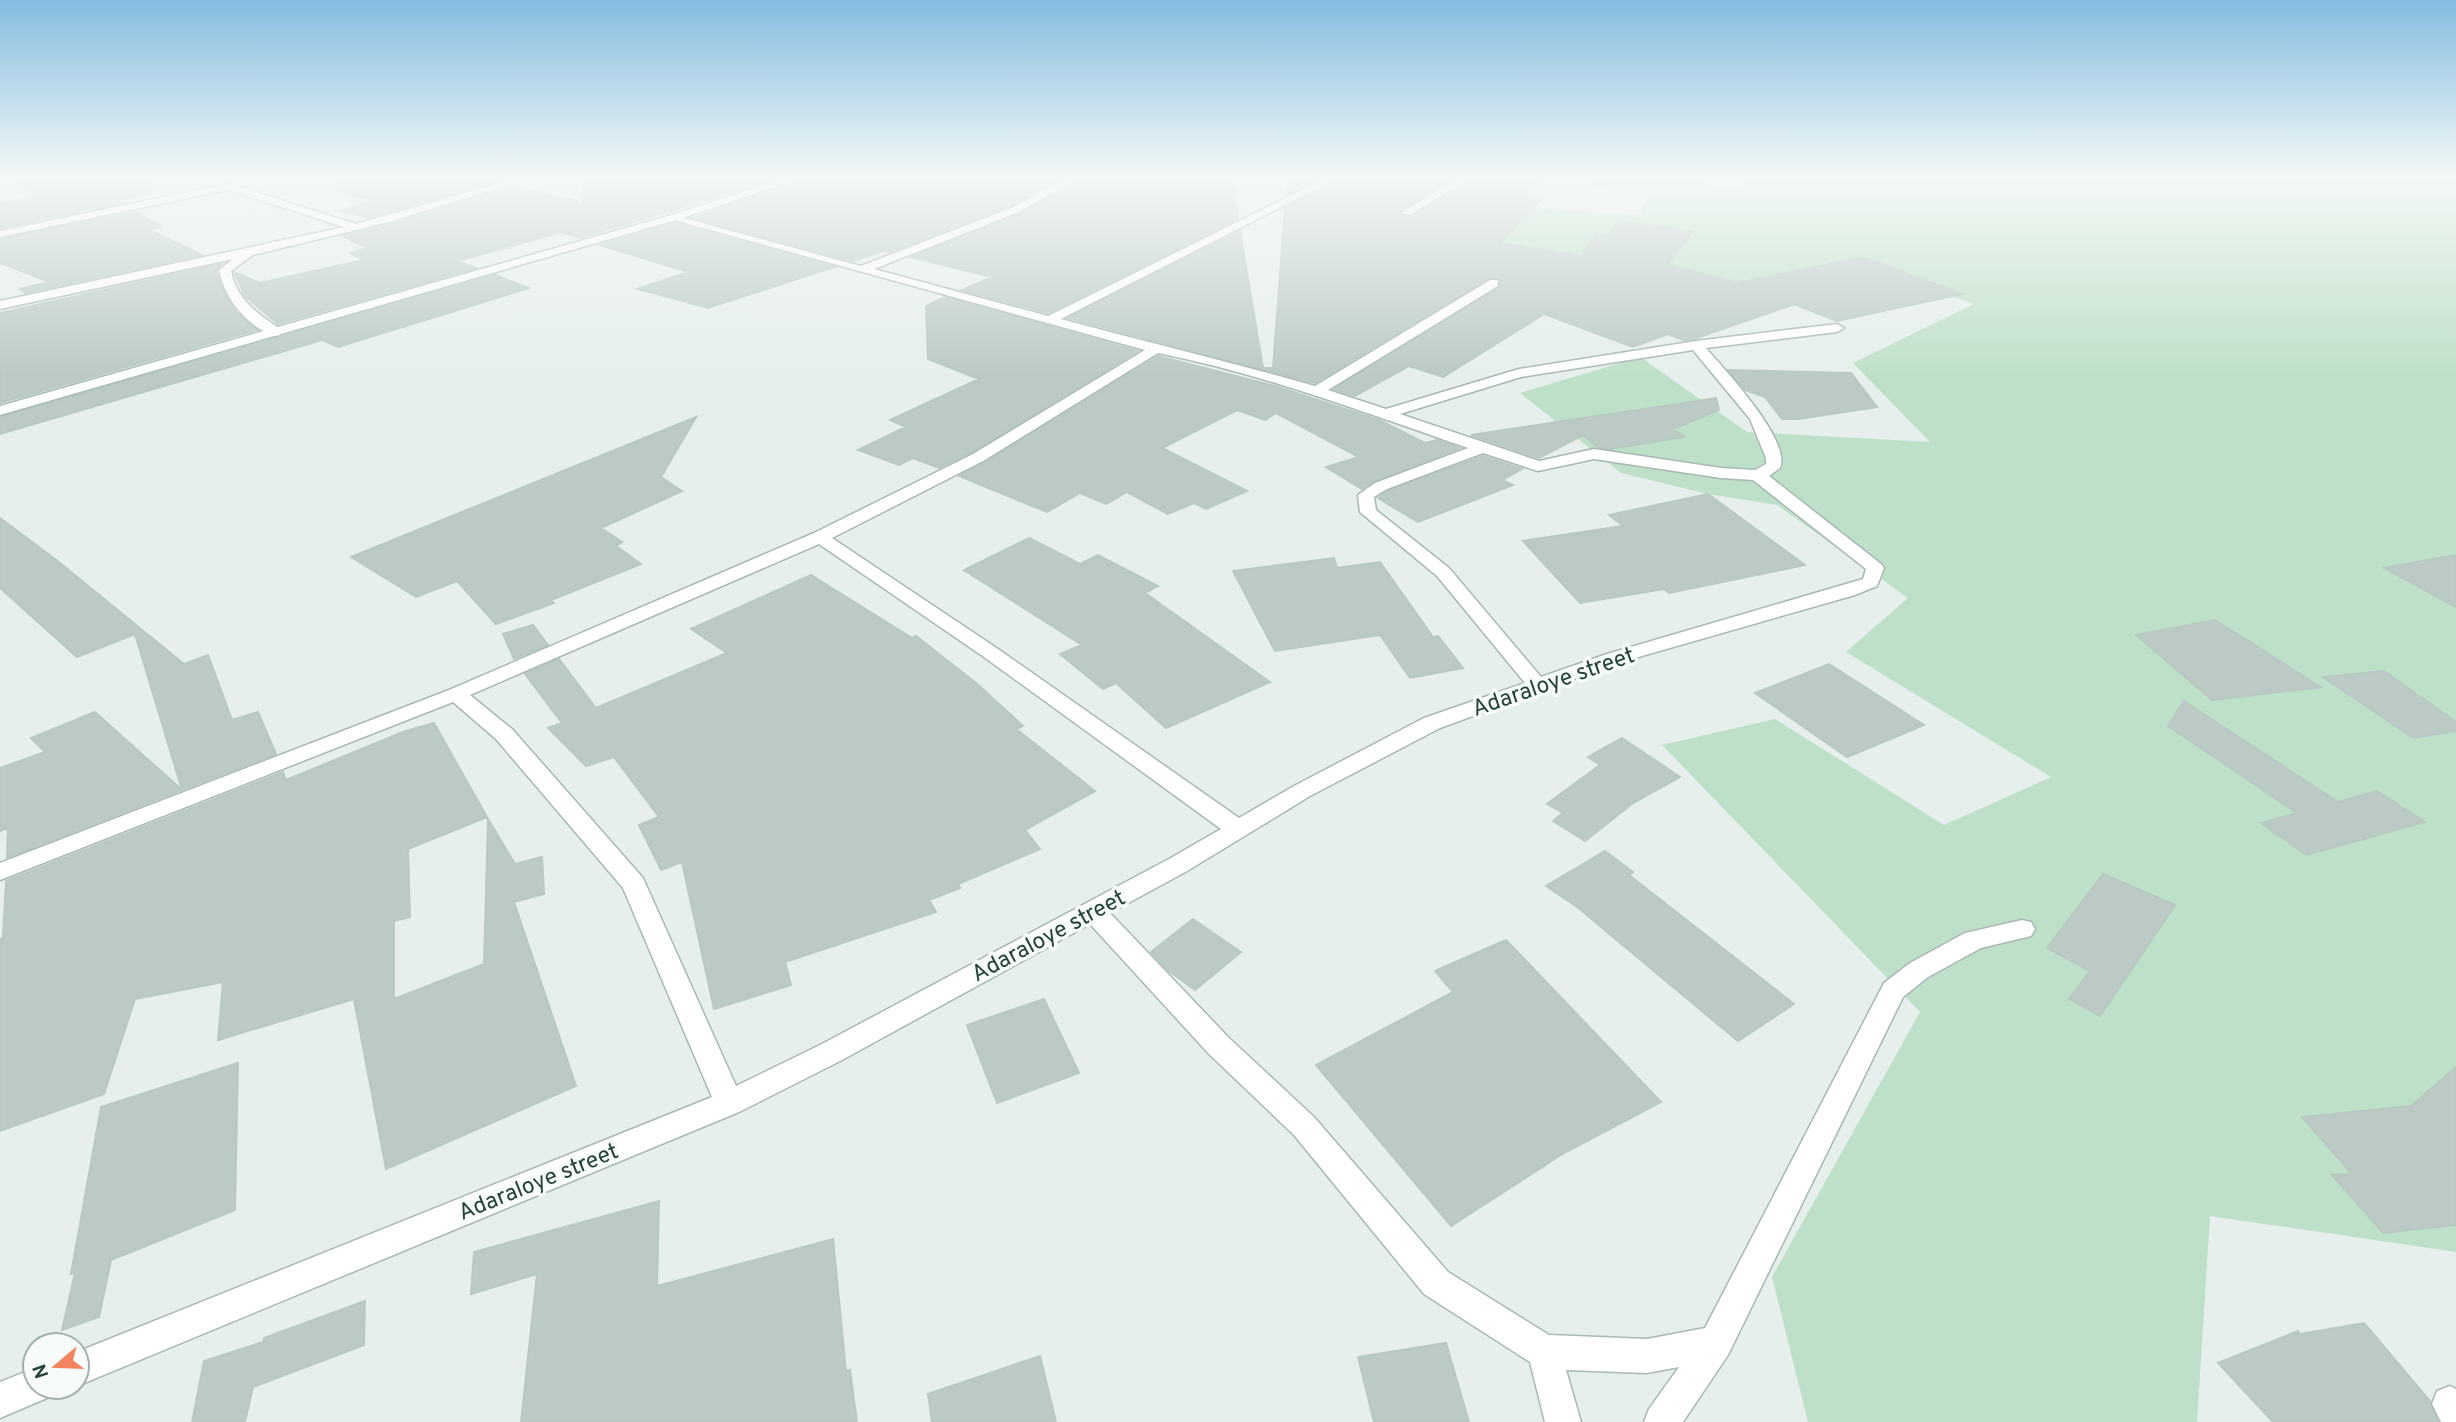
<svg xmlns="http://www.w3.org/2000/svg" width="2456" height="1422" font-family="Overpass,sans-serif">
  <style>
    .green { fill: #bfe0c8 }
    .building { fill: #bbcac4; stroke: #b8c9c2; stroke-width: 2 }
    .lines { fill: none; stroke-linecap: round; stroke-linejoin: round }
    .minor-casing { stroke: #a8b8b2; stroke-width: 3 }
    .secondary-casing { stroke: #a4bbb3; stroke-width: 3 }
    .minor { fill: #fff; fill-rule: evenodd }
    .secondary { fill: #fff; fill-rule: evenodd }
    .labels { text-anchor: middle; stroke-width: 7; stroke-linejoin: round; paint-order: stroke }
    .near-street-label { font-size: 23px; fill: #24423a; stroke: #f7fbf9 }
  </style>
  <rect width="100%" height="100%" fill="#e6efeb"/>
  <path class="green" d="M1594 178H1676L1734 188 1750 178H2456V1252L2210 1216 2197 1422H1808L1772 1277 1920 1012 1662 745 1775 719 1944 825 2051 777 1846 652 1908 598 1777 505 1708 494 1621 473 1520 393 1640 357 1747 432 1930 442 1853 363 1974 304 1876 271 1592 293 1474 270 1533 208 1639 215 1649 195 1588 186Z"/>
  <path class="building" d="M10 178H151L152 193 114 201 120 204 0 228V204L38 196Z
    M338 178H484L497 181 369 218 340 211 376 201 337 192Z
    M585 178H780L580 238 561 232 458 261 476 268 278 324 245 296 234 272 260 283 364 260 350 253 369 248 342 236 394 224 515 186 583 203Z
    M805 178H905L943 184 957 178H1062L1010 206 889 252 883 251 853 261 692 218Z
    M1081 178H1232L1238 219 1048 313 962 290 992 277 911 257 1020 214Z
    M1288 178H1321L1286 195Z
    M1340 178H1453L1398 212 1409 218 1472 178H1545L1522 196 1542 199 1499 243 1582 256 1595 235 1606 237 1620 221 1692 232 1668 265 1738 283 1863 257 1962 294 1837 321 1794 304 1694 339 1683 340 1668 334 1633 347 1544 314 1443 377 1409 366 1355 396 1334 389 1499 288 1500 278H1489L1315 383 1068 318 1240 231 1263 368H1273L1285 208Z
    M135 212 162 227 150 230 202 255 25 293 20 289 50 282 0 263V239Z
    M675 223 834 267 708 308 638 289 688 272 600 245Z
    M221 264 216 271 224 292 236 312 257 330 0 403V313Z
    M495 275 529 288 338 347 322 340 0 434V417Z
    M945 297 1138 351 972 452 939 468 913 458 899 465 858 450 906 427 890 420 979 379 928 359 926 306Z
    M1158 356 1275 386 1379 420 1425 443 1437 440 1460 448 1374 481 1362 489 1326 467 1359 457 1276 413 1265 420 1237 410 1162 448 1247 491 1206 509 1194 503 1168 514 1127 492 1106 504 1080 493 1047 512 959 476 986 462Z
    M1728 370 1851 373 1877 407 1798 419H1782L1765 397 1745 390Z
    M1716 398 1719 410 1673 429 1684 437 1610 449 1598 447 1583 435 1539 458 1471 435Z
    M696 417 661 477 682 491 601 528 622 542 616 546 641 564 551 600 554 603 496 624 457 581 416 597 351 557Z
    M1483 456 1522 469 1502 480 1513 485 1418 522 1378 498 1388 491Z
    M1708 494 1805 565 1669 593 1664 589 1580 603 1523 541 1623 526 1609 515Z
    M0 518 55 559 184 664 208 655 232 720 258 712 276 754 182 790 135 634 77 657 0 588Z
    M1029 538 1080 564 1098 555 1158 586 1145 593 1270 682 1166 728 1116 683 1103 689 1060 654 1082 645 964 570Z
    M2456 555V607L2384 568Z
    M1334 558 1337 568 1380 562 1433 637 1438 636 1463 668 1410 678 1380 635 1275 651 1233 571Z
    M811 575 912 638 916 636 976 683 1023 726 1016 729 1095 791 1025 830 1040 849 958 884 960 888 929 900 936 912 785 962 791 985 714 1009 682 862 661 870 639 825 659 817 614 757 586 766 548 728 562 723 525 674 559 659 596 708 727 653 691 629Z
    M2215 620 2321 687 2212 700 2136 635Z
    M533 625 548 645 514 659 503 634Z
    M1829 664 1924 725 1847 757 1755 693Z
    M2384 671 2456 722V731L2413 738 2323 677Z
    M2184 701 2338 802 2377 791 2425 822 2306 855 2261 823 2297 813 2168 726Z
    M95 712 182 790 7 858 8 828 0 831V768L45 752 31 738Z
    M434 723 487 817 408 849 410 917 394 921V999L484 964 488 819 515 864 542 857 544 894 514 902 576 1086 386 1169 354 999 218 1040 223 982 135 999 104 1094 0 1131V939L3 938 6 881 283 772 286 780 403 732Z
    M1622 738 1680 777 1633 803 1585 841 1553 821 1563 813 1547 804 1600 765 1588 757Z
    M1605 851 1633 872 1629 875 1794 1004 1738 1041 1576 906 1546 886Z
    M2103 874 2175 905 2100 1016 2069 999 2090 971 2047 948Z
    M1193 919 1241 952 1195 990 1169 971 1151 952Z
    M1506 940 1661 1102 1564 1153 1451 1226 1316 1065 1453 992 1435 971Z
    M1044 999 1079 1073 997 1103 967 1025Z
    M238 1063 235 1210 111 1260 99 1317 62 1330 75 1273 71 1274 101 1107Z
    M2456 1067V1225L2383 1233 2332 1175 2352 1174 2302 1117 2411 1106Z
    M659 1201 657 1286 833 1239 846 1371 850 1370 857 1422H521L537 1274 471 1294 474 1252Z
    M365 1301 364 1345 253 1387 245 1422H192L204 1361 263 1342 264 1338Z
    M2364 1323 2430 1401 2438 1422H2273L2218 1363 2298 1331 2300 1334Z
    M1446 1343 1469 1422H1374L1358 1357Z
    M1040 1356 1056 1422H932L928 1394Z"/>
  <g class="lines">
    <defs>
      <path id="minor" d="M256 178H274L240 187 356 224 517 178H531L393 221 253 255 231 271C237 300 257 313 280 329V335L275 336C247 327 224 298 219 270L233 259 0 309V301L344 227 227 190 0 237V231Z
        M1067 178H1079L1019 212 874 269 1048 316 1326 178H1338L1061 319C1146 342 1231 362 1315 386L1490 280H1498V286L1328 390 1386 409 1519 369 1696 341 1837 324 1844 328 1837 332 1706 348C1724 369 1792 441 1780 468L1769 476 1881 564 1884 568 1877 586 1855 595 1621 662 1440 728 1310 796 1187 871 1110 913 1229 1038 1314 1117 1448 1272 1549 1335 1647 1339 1705 1328 1884 983 1910 963 1965 933 2022 920 2031 922 2035 929 2031 936 1981 948 1928 977 1903 997 1728 1355 1683 1422H1644L1649 1409 1679 1367 1647 1373 1566 1370 1581 1422H1545L1530 1362 1424 1294 1294 1135 1209 1054 1090 924 842 1060 739 1112 77 1386V1352L712 1097 623 888 496 739 453 702 0 880V863L449 690 814 533 973 454 1145 350 667 218 672 215 861 266 1011 208ZM1693 350 1750 419 1766 458V464L1755 470 1721 468 1594 449 1539 461 1400 414 1521 377ZM1158 353C1264 374 1366 413 1468 448L1375 483 1358 495 1360 512 1437 576 1525 683 1424 718 1294 786 1239 818 998 649 832 538 985 460ZM1483 453 1538 471 1594 459 1721 478 1753 480 1866 569 1863 579 1607 654 1541 677 1449 568 1376 510 1374 497 1387 489ZM819 544 984 657 1221 829 1169 859 822 1044 736 1086 643 878 512 729 470 695Z
        M1458 178H1470L1410 215 1401 213Z
        M35 1368V1387H52L47 1398 0 1418V1382Z
        M2450 1386 2456 1389V1422H2441L2432 1404 2437 1391Z"/>
      <path id="secondary" d="M788 178H802L676 220 0 415V406L668 216Z"/>
    </defs>
    <use href="#minor" class="minor-casing"/>
    <use href="#secondary" class="secondary-casing"/>
    <use href="#minor" class="minor"/>
    <use href="#secondary" class="secondary"/>
  </g>
  <linearGradient id="sky" x2="0" y2="1"><stop stop-color="#84bce0"/><stop offset="0.47" stop-color="#f4f8f6"/><stop offset="1" stop-color="#f4f8f6" stop-opacity="0"/></linearGradient>
  <rect width="2456" height="377" fill="url(#sky)"/>
  <g class="labels">
    <g class="near-street-label">
      <text transform="translate(1553 681) rotate(-19)" y="8">Adaraloye street</text>
      <text transform="translate(1048 935) rotate(-28)" y="8">Adaraloye street</text>
      <text transform="translate(538 1181) rotate(-22)" y="8">Adaraloye street</text>
    </g>
  </g>
  <g transform="translate(56 1366) rotate(251)"><circle r="33" fill="#f7fbf9" stroke="#a3b1ad" stroke-width="2"/>
  <path d="M0-5L12 26L0 18L-12 26Z" fill="#f4845f"/>
  <text y="-10" font-size="19" font-weight="bold" text-anchor="middle" fill="#24423a">N</text>
  </g>
</svg>
